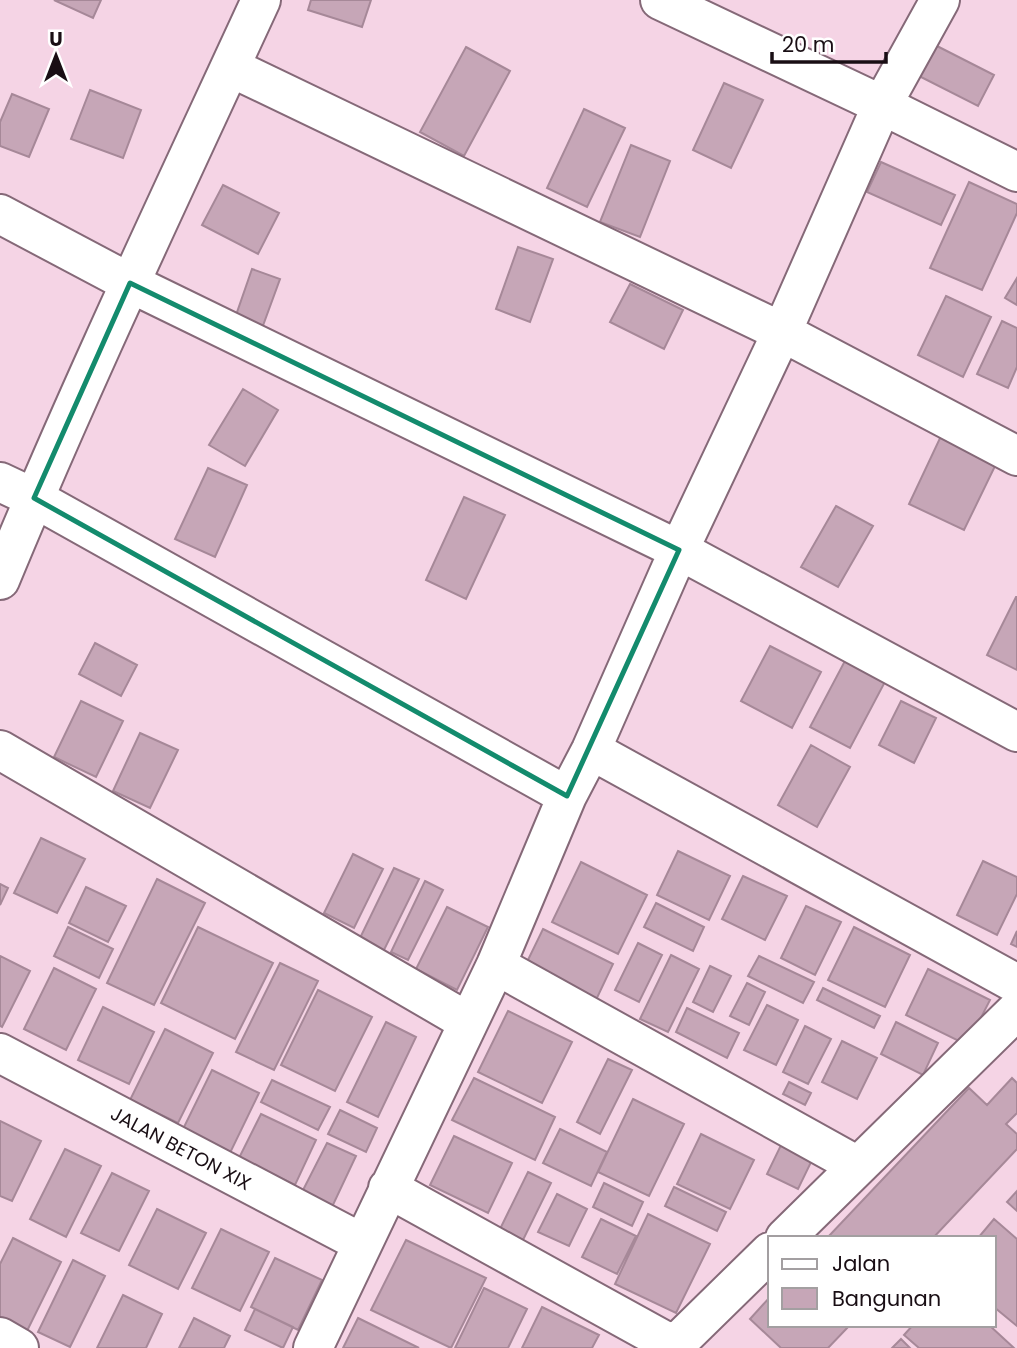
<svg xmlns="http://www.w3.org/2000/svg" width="1017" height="1348" font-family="Poppins,sans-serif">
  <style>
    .building { fill: #c6a6b7; stroke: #a68898; stroke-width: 2 }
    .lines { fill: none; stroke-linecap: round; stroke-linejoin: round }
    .minor-casing { stroke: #856978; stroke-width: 42 }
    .minor { stroke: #fff; stroke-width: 38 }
    .marked { fill: none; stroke: #138b6d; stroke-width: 5; stroke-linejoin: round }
    .labels { text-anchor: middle; stroke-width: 7; stroke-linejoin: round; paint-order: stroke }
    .street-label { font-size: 19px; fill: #190e14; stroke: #fff }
  </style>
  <rect width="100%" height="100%" fill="#f5d4e5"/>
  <path class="building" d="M54 0H101L93 18Z
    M311 0H371L362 27 308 10Z
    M935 45 994 75 978 106 919 76Z
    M466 47 510 71 464 156 420 132Z
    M724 83 763 100 731 168 693 150Z
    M90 90 141 110 123 158 71 139Z
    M12 94 49 109 29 157 0 146V122Z
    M584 109 625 128 587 207 547 188Z
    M631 145 670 161 640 237 600 222Z
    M881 162 955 195 941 225 867 192Z
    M969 182 1017 204V213L982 290 930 268Z
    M223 185 279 213 258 254 202 225Z
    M518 247 553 259 530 322 496 309Z
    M252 269 280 279 261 331 234 321Z
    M1017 278V305L1005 298Z
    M630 284 683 310 664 349 610 322Z
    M946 296 991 317 963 377 918 355Z
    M1002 321 1017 328V367L1008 388 977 374Z
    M243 389 278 410 245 466 209 445Z
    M941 436 997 462 964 530 909 504Z
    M208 468 247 485 215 557 175 539Z
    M464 497 505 515 466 599 426 580Z
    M836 506 873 526 838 587 801 567Z
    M1016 597H1017V670L987 655Z
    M95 643 137 665 121 696 79 674Z
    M770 646 821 672 792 728 741 701Z
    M847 657 887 678 850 748 810 727Z
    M81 701 123 721 96 777 54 757Z
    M901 701 936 718 914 763 879 745Z
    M140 733 178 750 150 808 113 791Z
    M811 745 850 767 817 827 778 805Z
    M41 838 85 859 57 913 14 893Z
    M678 851 730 876 709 920 657 895Z
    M353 854 383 869 354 928 324 913Z
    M983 861 1017 877V894L997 935 957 915Z
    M581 862 647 895 618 954 552 922Z
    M394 868 419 879 383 952 359 940Z
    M743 876 787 896 765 940 722 919Z
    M157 879 205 903 154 1005 107 983Z
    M425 881 443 890 408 960 391 952Z
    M0 884 8 888 0 905Z
    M86 887 126 906 108 942 69 923Z
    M656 903 704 927 693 951 644 927Z
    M806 906 841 922 815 975 781 958Z
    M447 907 488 927 457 990 416 969Z
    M68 927 113 949 99 978 54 956Z
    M198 927 273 963 235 1039 161 1003Z
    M854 927 910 955 885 1007 828 980Z
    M543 929 613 964 596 1000 525 966Z
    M1017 931V947L1011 944Z
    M638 943 662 955 639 1002 615 990Z
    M671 955 699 969 668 1032 640 1019Z
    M0 956 30 971 2 1027 0 1026Z
    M759 956 814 982 803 1003 748 976Z
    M280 963 318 981 274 1070 236 1052Z
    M710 966 731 976 713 1012 693 1002Z
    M54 968 96 989 66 1050 24 1029Z
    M928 969 990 1000 967 1045 906 1015Z
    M747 983 765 992 749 1025 730 1016Z
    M823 988 880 1016 874 1028 817 1000Z
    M318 990 372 1017 335 1091 281 1065Z
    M767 1005 798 1020 776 1065 744 1050Z
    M103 1007 154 1032 129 1084 78 1060Z
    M687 1008 739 1033 727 1058 676 1032Z
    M508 1011 572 1042 542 1103 478 1072Z
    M386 1022 416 1037 378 1117 347 1102Z
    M896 1022 938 1043 923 1075 881 1054Z
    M805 1026 831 1039 808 1084 783 1072Z
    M165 1029 213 1053 178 1123 130 1100Z
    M842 1041 877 1058 857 1099 822 1082Z
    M608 1059 632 1070 600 1134 577 1122Z
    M212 1070 259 1093 230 1153 183 1129Z
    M474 1078 555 1117 535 1160 452 1120Z
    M1012 1078 1017 1083V1113L1006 1124 1017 1134V1149L933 1238H827L969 1088 987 1105Z
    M272 1080 330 1107 318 1130 261 1102Z
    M789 1082 811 1093 805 1105 783 1094Z
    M633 1099 684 1124 649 1196 598 1172Z
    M340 1110 377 1128 366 1152 328 1134Z
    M261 1114 316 1140 295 1185 239 1158Z
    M0 1121 41 1141 12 1201 0 1196Z
    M560 1129 607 1152 591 1186 543 1163Z
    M701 1134 754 1160 730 1209 677 1184Z
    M454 1136 512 1163 488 1213 430 1185Z
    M783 1141 814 1156 798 1189 767 1174Z
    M327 1143 356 1156 332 1207 301 1194Z
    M65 1149 101 1166 66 1237 30 1219Z
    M528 1172 551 1183 523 1240 500 1229Z
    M112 1173 149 1191 119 1251 81 1233Z
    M604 1183 643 1202 632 1226 593 1207Z
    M674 1187 726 1212 717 1231 665 1206Z
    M1017 1191V1211L1007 1202Z
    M557 1194 587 1209 569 1246 538 1232Z
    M157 1209 206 1233 178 1289 129 1265Z
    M648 1214 710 1244 676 1313 615 1284Z
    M601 1219 636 1236 617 1274 582 1257Z
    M994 1219 1017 1239V1326L994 1307V1238H978Z
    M221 1229 269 1252 240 1311 192 1288Z
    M13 1238 61 1262 27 1331 0 1319V1264Z
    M406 1240 486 1278 451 1348 371 1310Z
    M275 1258 322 1280 298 1330 251 1307Z
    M73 1260 105 1276 70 1347 38 1332Z
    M484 1288 527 1309 508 1348H455Z
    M123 1295 162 1314 146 1348H97Z
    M770 1297V1325H850L828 1348H781L750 1319Z
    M542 1307 599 1335 592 1348H522Z
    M255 1309 293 1327 283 1348 245 1330Z
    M194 1318 230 1336 224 1348H179Z
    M358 1318 419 1348H343Z
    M913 1325H989L1014 1348H919L904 1335Z
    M901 1339 910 1348H892Z"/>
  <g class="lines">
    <defs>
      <path id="minor" d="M660 0 882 105 1017 172
        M230 67 782 332 1017 456
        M0 214 130 283 679 550 1017 732
        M0 482 34 498 567 796
        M0 580C81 384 172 193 261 0
        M0 750 468 1022
        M591 750 1017 984
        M496 965 858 1166
        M0 1053 362 1243
        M388 1188 674 1346V1348
        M785 1238 1017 1010
        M0 1337 19 1348
        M674 1346 770 1252
        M313 1348 496 965 567 796 591 750 679 550 782 332 882 105 940 0"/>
    </defs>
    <use href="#minor" class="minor-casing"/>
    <use href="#minor" class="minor"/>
  </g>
  <path class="marked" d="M130 283 679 550 567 796 34 498Z"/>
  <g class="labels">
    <g class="street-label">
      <text transform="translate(181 1148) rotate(28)" y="7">JALAN BETON XIX</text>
    </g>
  </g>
  <rect x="768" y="1236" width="228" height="91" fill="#ffffff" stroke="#a39fa1" stroke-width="2"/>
  <rect x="782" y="1259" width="35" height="10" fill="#ffffff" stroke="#a39fa1" stroke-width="2"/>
  <text x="832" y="1271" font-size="21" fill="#190e14">Jalan</text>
  <rect x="782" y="1288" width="35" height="21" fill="#c6a6b7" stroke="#a39fa1" stroke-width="2"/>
  <text x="832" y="1306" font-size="21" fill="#190e14">Bangunan</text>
  <g transform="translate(56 56)" stroke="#ffffff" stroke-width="5" paint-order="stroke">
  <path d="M0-5L12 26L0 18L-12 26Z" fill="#190e14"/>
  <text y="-10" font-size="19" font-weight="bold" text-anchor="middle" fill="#190e14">U</text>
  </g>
  <path d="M772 52v10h114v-10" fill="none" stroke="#190e14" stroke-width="3.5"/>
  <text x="782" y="52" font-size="21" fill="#190e14" stroke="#ffffff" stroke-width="5" paint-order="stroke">20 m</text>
</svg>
